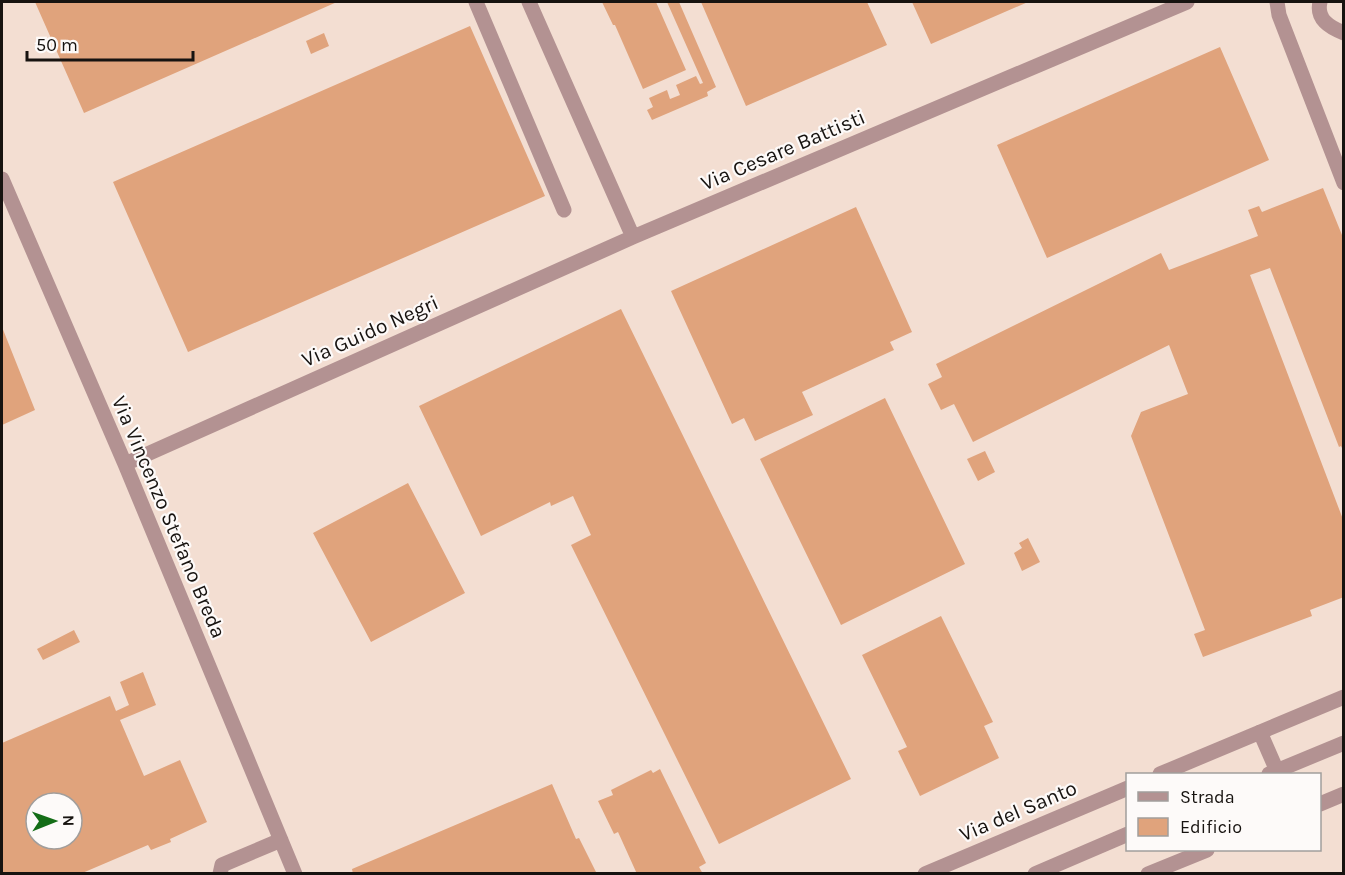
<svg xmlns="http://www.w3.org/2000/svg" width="1345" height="875" font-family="Karla,sans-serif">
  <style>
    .built { fill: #f3ded2; fill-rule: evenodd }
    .building { fill: #e0a37c; fill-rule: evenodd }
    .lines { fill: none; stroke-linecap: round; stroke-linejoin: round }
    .minor { stroke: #b39292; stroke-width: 15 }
    .labels { text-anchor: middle; stroke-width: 4.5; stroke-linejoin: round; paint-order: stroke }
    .street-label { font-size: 21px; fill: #171310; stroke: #fdfaf9 }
  </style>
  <rect width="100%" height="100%" fill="#f9ebe3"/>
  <path class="built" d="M2 2H1343V873L2 874ZM1128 774H1320V850H1128ZM36 803H72V839H36Z"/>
  <path class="building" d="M35 2H337L84 113Z
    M602 2H656L686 70 643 89 615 25H613Z
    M667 2H679L716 87 707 92 708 96 652 120 647 110 653 107 649 98 667 90 670 99 680 95 676 85 696 76 700 84 703 83Z
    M701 2H867L887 45 746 106Z
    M912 2H1028L931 44Z
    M470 26 545 196 188 352 113 182Z
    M324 33 329 46 311 54 306 41Z
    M1220 47 1269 160 1047 258 997 145Z
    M1323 188 1344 240V452L1341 446 1339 447 1270 268 1250 275 1344 522V597L1310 610 1312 616 1203 657 1194 634 1205 630 1131 436 1141 412 1188 394 1169 345 973 442 954 404 941 410 928 384 942 377 936 364 1161 253 1169 270 1258 236 1248 210 1259 206 1262 212Z
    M856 207 912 332 890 342 894 350 802 392 813 415 755 441 744 418 732 424 671 291Z
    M621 309 851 779 719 844 571 545 591 535 573 496 551 506 550 502 481 536 419 406Z
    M2 327 35 410 2 425Z
    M885 398 965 564 841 625 760 459Z
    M985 451 995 472 978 481 967 459Z
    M408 483 465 593 371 642 313 533Z
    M1028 538 1040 562 1022 571 1014 553 1022 548 1019 543Z
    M941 616 993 722 984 726 999 758 920 796 898 751 907 747 862 655Z
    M74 630 80 642 43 660 37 649Z
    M143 672 156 705 120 720 144 776 180 760 207 822 170 839 171 842 151 850 148 845 80 874H2V743L110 696 116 711 129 705 120 682ZM36 803H72V839H36Z
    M660 769 706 863 699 867 703 874H637L618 832 614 834 598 801 613 795 611 790 651 770 653 773Z
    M552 784 576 839 579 838 597 874H353L352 869Z"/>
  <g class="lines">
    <path class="minor" d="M476 2 564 210
      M529 2 633 237
      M1277 2 1279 15 1344 183
      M1320 2C1316 19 1329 27 1344 33
      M2 179 125 464 295 874
      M125 464 633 237 1187 2
      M1260 732 1277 771
      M1160 774 1344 697
      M1269 774 1344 743
      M1320 804 1344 794
      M220 874 222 865 281 840
      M925 874 1128 788
      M1035 874 1128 834
      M1148 874 1207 850"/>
  </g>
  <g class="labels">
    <g class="street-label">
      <text transform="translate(783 150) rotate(-23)" y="7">Via Cesare Battisti</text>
      <text transform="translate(370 331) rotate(-24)" y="7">Via Guido Negri</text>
      <text transform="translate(169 517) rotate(67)" y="7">Via Vincenzo Stefano Breda</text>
      <text transform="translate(1018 811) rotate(-23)" y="7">Via del Santo</text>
    </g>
  </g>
  <rect width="1345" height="875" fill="none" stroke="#171310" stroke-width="6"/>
  <rect x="1126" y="773" width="195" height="78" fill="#fdfaf9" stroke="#a19e9c" stroke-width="1.5"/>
  <rect x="1138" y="792" width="30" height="9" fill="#b39292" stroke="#a19e9c" stroke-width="1.5"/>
  <text x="1180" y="803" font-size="18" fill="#171310">Strada</text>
  <rect x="1138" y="818" width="30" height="18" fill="#e0a37c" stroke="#a19e9c" stroke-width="1.5"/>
  <text x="1180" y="833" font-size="18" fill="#171310">Edificio</text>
  <g transform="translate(54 821) rotate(89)"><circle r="28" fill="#fdfaf9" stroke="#a19e9c" stroke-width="1.5"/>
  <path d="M0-4.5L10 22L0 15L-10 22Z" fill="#146d17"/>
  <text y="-9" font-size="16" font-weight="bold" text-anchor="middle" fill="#171310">N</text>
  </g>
  <path d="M27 51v9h166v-9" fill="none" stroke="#171310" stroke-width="3"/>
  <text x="36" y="51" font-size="18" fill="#171310" stroke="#fdfaf9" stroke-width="4.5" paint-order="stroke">50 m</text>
</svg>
